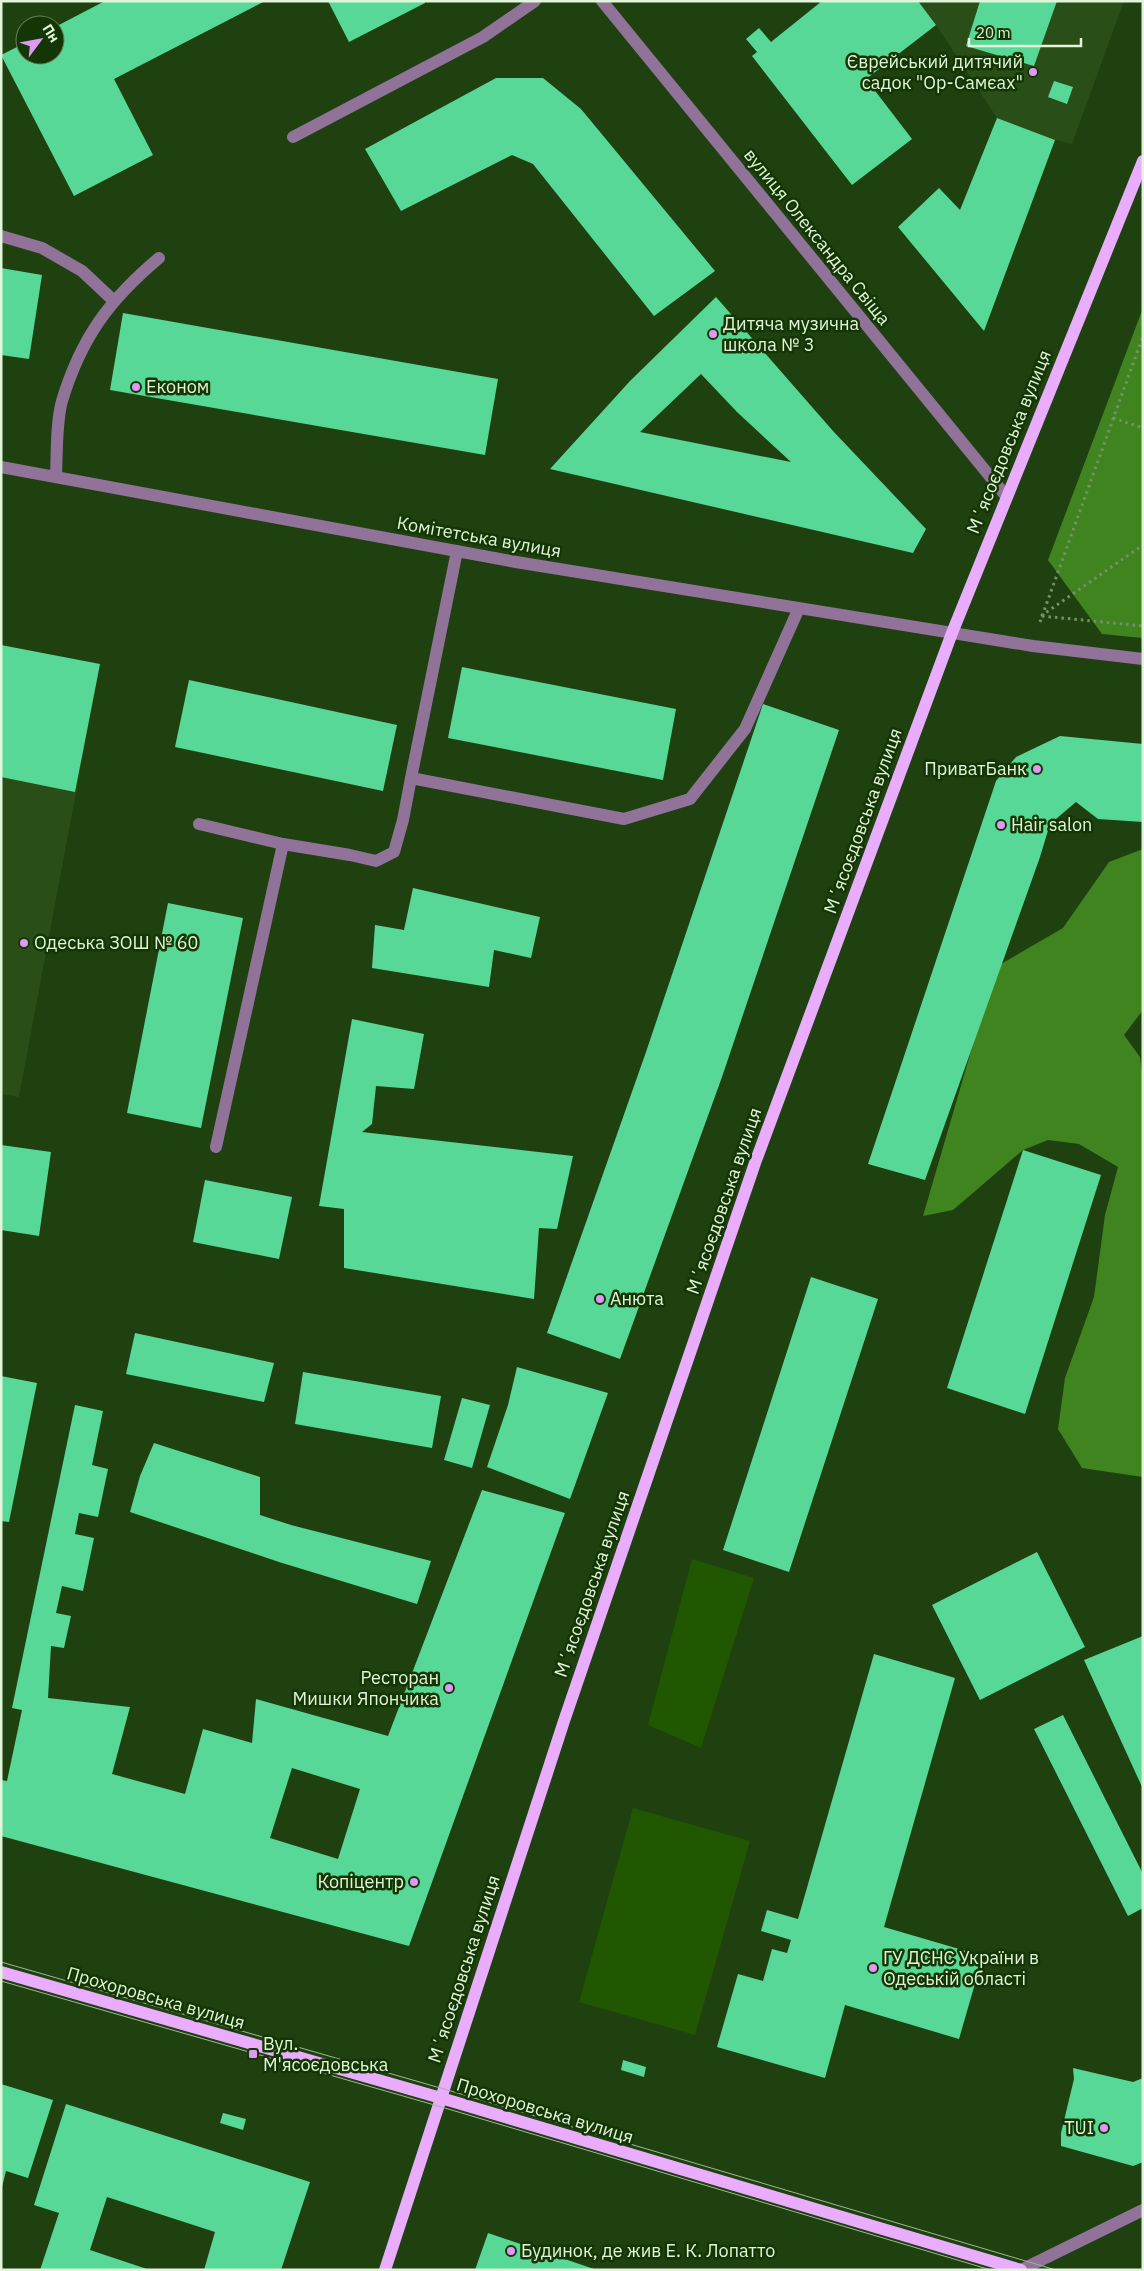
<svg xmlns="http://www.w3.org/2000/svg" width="1144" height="2271" font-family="'IBM Plex Sans',sans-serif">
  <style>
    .built { fill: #294e17 }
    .green { fill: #205700 }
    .forest { fill: #408420 }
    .building { fill: #57d896; fill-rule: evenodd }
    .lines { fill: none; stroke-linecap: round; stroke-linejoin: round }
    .path { stroke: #759169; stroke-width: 3; stroke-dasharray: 2.5 4; stroke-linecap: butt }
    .minor { stroke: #91739a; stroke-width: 12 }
    .major { stroke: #eaadfe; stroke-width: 12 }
    .tram { stroke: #9eb794; stroke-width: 1 }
    .poi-dot { fill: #dd99f3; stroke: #143604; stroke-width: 2 }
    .labels { text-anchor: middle; stroke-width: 5; stroke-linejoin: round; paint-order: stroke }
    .poi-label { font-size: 18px; fill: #e0f5d9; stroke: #143604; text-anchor: start }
    .street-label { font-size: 18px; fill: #e0f5d9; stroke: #143604 }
  </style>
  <rect width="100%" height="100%" fill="#1f4110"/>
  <path class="built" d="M918 1H1124L1072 144 1055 140 997 118 936 25Z
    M1 645 100 664 19 1097 1 1094Z"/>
  <path class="green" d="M692 1559 754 1578 701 1748 648 1725Z
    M633 1808 750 1841 695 2035 579 2002Z"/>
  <path class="forest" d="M1143 308V638L1102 634 1048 560Z
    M1143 849V1010L1124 1035 1140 1057 1143 1083V1477L1082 1468 1058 1429 1065 1378 1094 1297 1105 1215 1118 1167 1079 1144 1048 1140 1023 1150 953 1210 923 1216 974 1041 1001 964 1063 928 1109 862Z"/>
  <path class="building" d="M105 1H265L114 79 153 155 74 196 1 55 25 43V55H55V27Z
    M328 1H425V3L349 42Z
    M822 1H918L936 25 866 79 912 139 852 185 752 56 757 52 746 39 759 28 771 42Z
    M980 1H1057L1034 66 966 46Z
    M496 78H543L581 109 715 271 654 316 533 164 512 155 401 211 365 149Z
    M1054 81 1073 87 1067 104 1048 97Z
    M997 118 1055 140 984 331 898 227 939 188 960 210Z
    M1 268 42 275 29 359 1 355Z
    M716 297 833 431 926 529 913 553 550 469 630 381ZM701 374 737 412 791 462 640 432Z
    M123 313 498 379 485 455 110 390Z
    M1 645 100 664 75 792 1 777Z
    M462 667 676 709 663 780 448 738Z
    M189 680 397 725 383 791 175 747Z
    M763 704 839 730 722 1077 620 1359 547 1333 646 1052Z
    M1060 736 1143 744V822L1098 819 1076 802 1050 824 1040 857 925 1180 868 1164 996 781 1016 757Z
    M413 888 540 917 531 958 494 950 489 987 372 968 375 925 404 930Z
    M168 903 243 918 201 1128 127 1113Z
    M352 1019 424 1034 414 1089 376 1086 372 1124 362 1132 573 1156 557 1229 539 1228 534 1299 344 1268V1209L319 1206Z
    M1 1145 51 1152 39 1236 1 1230Z
    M1023 1150 1101 1175 1025 1414 947 1388Z
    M205 1180 292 1197 279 1259 193 1242Z
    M811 1277 878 1299 789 1572 723 1550Z
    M135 1333 274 1363 264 1402 126 1374Z
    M517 1367 608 1393 570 1499 487 1467 508 1405Z
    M303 1372 441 1396 432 1448 295 1424Z
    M1 1376 37 1383 9 1522 1 1521Z
    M462 1398 490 1405 472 1468 444 1460Z
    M75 1405 103 1411 92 1465 108 1469 98 1517 79 1513 75 1534 94 1538 83 1591 62 1586 56 1613 71 1616 64 1648 51 1646 48 1698 130 1707 112 1774 185 1794 203 1729 252 1743 256 1699 388 1736 482 1490 565 1513 409 1946 1 1836V1780L7 1781 22 1710 12 1708ZM292 1768 360 1789 338 1859 270 1838Z
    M154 1443 260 1477V1515L291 1525 431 1561 417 1604 279 1562 130 1512 140 1476Z
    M1037 1552 1085 1647 980 1700 932 1605Z
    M1143 1636V1789L1084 1660Z
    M874 1654 955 1678 884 1927 983 1956 959 2039 845 2005 825 2078 717 2047 738 1974 763 1981 772 1949 787 1953 791 1940 761 1931 767 1910 798 1919Z
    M1063 1715 1143 1874V1908L1128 1916 1034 1729Z
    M623 2060 646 2067 644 2077 621 2070Z
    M1073 2068 1133 2082 1143 2078V2162L1133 2166 1061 2146V2133L1074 2079Z
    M1 2084 53 2100 28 2178 6 2171 2 2187Z
    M66 2104 310 2182 281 2270H204L215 2232 107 2197 90 2250 150 2270H40L59 2213 34 2205Z
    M223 2113 246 2119 243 2130 220 2123Z
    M488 2233 594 2269V2270H475Z"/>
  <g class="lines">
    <path class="path" d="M1113 418 1143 428
      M1041 616 1143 545
      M1042 616 1143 626
      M1040 622 1143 336"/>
    <path class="minor" d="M602 1 1006 496
      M293 137 483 37 535 1
      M1 236 42 248 82 271 114 301
      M1 467 516 562 1033 646 1143 659
      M56 477C57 454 56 423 62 401 81 338 109 300 159 258
      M457 551 411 778 624 819 690 799 745 729 799 608
      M199 824 283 844 350 855 376 861 394 852 403 820 411 778
      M216 1147 283 844
      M1021 2270 1143 2210"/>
    <path class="major" d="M1 1972 441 2098 1021 2270
      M385 2270 564 1721 755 1163 952 633 1143 161"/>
    <path class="tram" d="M1 1962 444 2089 1056 2270
      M1 1981 438 2106 991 2270"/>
  </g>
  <g class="poi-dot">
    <circle cx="1033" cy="72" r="5"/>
    <circle cx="713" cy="334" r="5"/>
    <circle cx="136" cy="387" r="5"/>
    <circle cx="1037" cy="769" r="5"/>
    <circle cx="1001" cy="825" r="5"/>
    <circle cx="24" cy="943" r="5"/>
    <circle cx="600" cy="1299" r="5"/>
    <circle cx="449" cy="1688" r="5"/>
    <circle cx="414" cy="1882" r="5"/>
    <circle cx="873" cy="1968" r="5"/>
    <rect x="248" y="2049" width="10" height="10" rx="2.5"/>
    <circle cx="1104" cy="2128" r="5"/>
    <circle cx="511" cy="2251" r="5"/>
  </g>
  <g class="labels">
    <g class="poi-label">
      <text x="1023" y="68" text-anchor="end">Єврейський дитячий<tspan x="1023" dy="21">садок "Ор-Самєах"</tspan></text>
      <text x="723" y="330">Дитяча музична<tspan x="723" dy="21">школа № 3</tspan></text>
      <text x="146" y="393">Економ</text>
      <text x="1027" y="775" text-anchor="end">ПриватБанк</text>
      <text x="1011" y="831">Hair salon</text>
      <text x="34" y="949">Одеська ЗОШ № 60</text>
      <text x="610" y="1305">Анюта</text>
      <text x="439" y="1684" text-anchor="end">Ресторан<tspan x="439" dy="21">Мишки Япончика</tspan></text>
      <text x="404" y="1888" text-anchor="end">Копіцентр</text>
      <text x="883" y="1964">ГУ ДСНС України в<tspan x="883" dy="21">Одеській області</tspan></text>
      <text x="263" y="2050">Вул.<tspan x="263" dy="21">М'ясоєдовська</tspan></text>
      <text x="1094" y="2134" text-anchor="end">TUI</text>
      <text x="521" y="2257">Будинок, де жив Е. К. Лопатто</text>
    </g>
    <g class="street-label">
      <text transform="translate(817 237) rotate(51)" y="6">вулиця Олександра Свіща</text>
      <text transform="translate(1009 442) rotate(-68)" y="6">Мʼясоєдовська вулиця</text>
      <text transform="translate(479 537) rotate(10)" y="6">Комітетська вулиця</text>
      <text transform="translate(863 821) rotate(-70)" y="6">Мʼясоєдовська вулиця</text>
      <text transform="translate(724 1201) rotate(-71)" y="6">Мʼясоєдовська вулиця</text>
      <text transform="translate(592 1584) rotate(-71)" y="6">Мʼясоєдовська вулиця</text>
      <text transform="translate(464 1969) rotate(-72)" y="6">Мʼясоєдовська вулиця</text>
      <text transform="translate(156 1998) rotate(16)" y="6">Прохоровська вулиця</text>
      <text transform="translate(545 2111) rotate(17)" y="6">Прохоровська вулиця</text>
    </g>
  </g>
  <rect width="1144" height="2271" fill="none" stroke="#e0f5d9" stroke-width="5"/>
  <g transform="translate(40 40) rotate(58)"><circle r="24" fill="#143604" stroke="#668259"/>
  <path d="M0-4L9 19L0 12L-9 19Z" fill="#dd99f3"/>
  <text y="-8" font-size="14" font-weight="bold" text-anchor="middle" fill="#e0f5d9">Пн</text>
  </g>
  <path d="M969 38v8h112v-8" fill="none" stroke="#e0f5d9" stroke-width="2.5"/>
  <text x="976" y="38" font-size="15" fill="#e0f5d9" stroke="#143604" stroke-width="4" paint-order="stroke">20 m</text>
</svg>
